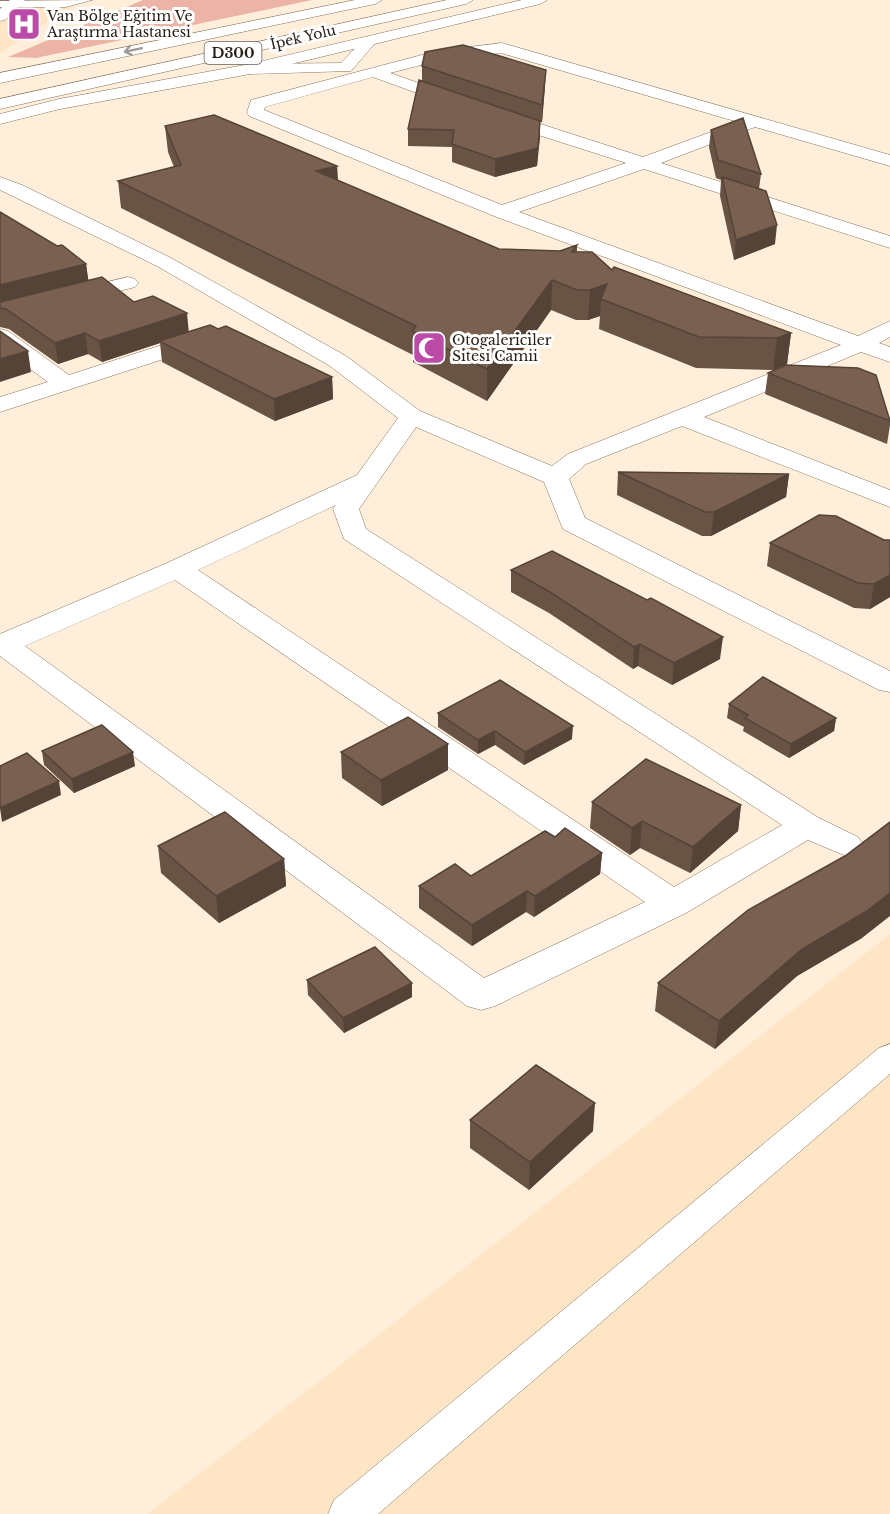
<svg xmlns="http://www.w3.org/2000/svg" width="890" height="1514" font-family="'Libre Baskerville',serif">
  <style>
    .built { fill: #fee5c5 }
    .green { fill: #ecb4a6 }
    .lines { fill: none; stroke-linecap: round; stroke-linejoin: round }
    .lane-casing { stroke: #84725b; stroke-width: 1 }
    .street-casing { stroke: #84725b; stroke-width: 1 }
    .secondary-casing { stroke: #84725b; stroke-width: 1 }
    .highway-casing { stroke: #84725b; stroke-width: 1 }
    .lane { fill: #fff; fill-rule: evenodd }
    .street { fill: #fff; fill-rule: evenodd }
    .secondary { fill: #fff; fill-rule: evenodd }
    .highway { fill: #fff; fill-rule: evenodd }
    .wall { fill: #685345 }
    .shaded-wall { fill: #554338 }
    .building { fill: #796050; stroke: #554338; stroke-width: 1.5 }
    .oneway { stroke: #9e9b97 }
    .labels { text-anchor: middle; stroke-width: 6; stroke-linejoin: round; paint-order: stroke }
    .far-poi-label { font-size: 14px; fill: #282017; stroke: #fefefe; text-anchor: start }
    .far-street-label { font-size: 14px; fill: #282017; stroke: #fefefe }
    .shield { fill: #fefefe; stroke: #68635c; stroke-width: 1.5 }
    .shield-label { font-size: 14px; font-weight: bold; fill: #282017 }
  </style>
  <rect width="100%" height="100%" fill="#ffefda"/>
  <path class="built" d="M0 0H83L0 53Z
    M890 934V1514H147L335 1369Z"/>
  <path class="green" d="M143 0H312L36 58 8 57Z"/>
  <g class="lines">
    <defs>
      <path id="lane" d="M92 0 66 7H0V1Z
        M890 1044V1074L378 1514H328L334 1500 879 1048Z"/>
      <path id="street" d="M10 0H25L5 20 0 21V9Z
        M370 37 377 41 351 71 250 74 242 69 250 64 341 63 365 38Z
        M502 43 890 155V166L755 127 661 163 890 236V248L644 169 519 212 858 336 890 321V337L879 343 890 347V362L861 352 704 417 890 490V507L682 426 586 464 569 479 585 518 890 671V692L879 690 563 529 544 482 416 427 359 509 366 529 819 818 858 837 864 845 858 853 846 856 808 840 686 913 495 1006 481 1010 467 1006 0 656V634L167 563 357 475 398 418 330 366 157 266 0 190V177L22 185 171 258 346 356 420 411 552 466 568 454 841 345 494 216 249 116 247 112 251 100 437 51ZM501 53 738 122 643 157 491 108 390 73 437 61ZM373 77 479 116 626 163 502 205 264 110 265 107ZM336 505 333 509 344 539 782 825 674 887 198 570ZM175 580 645 902 484 978 25 646Z
        M128 277 135 279 139 283 135 287 0 322V308Z
        M0 329 8 331 69 375 202 332 210 334 213 339 210 344 0 412V397L48 382 0 347Z"/>
      <path id="secondary" d="M355 0H382L375 4 0 83V73Z
        M522 0H547L540 4 250 74 60 109 0 124V114L59 99 250 64Z"/>
      <path id="highway" d="M447 0H473L466 4 0 109V99Z"/>
    </defs>
    <use href="#lane" class="lane-casing"/>
    <use href="#street" class="street-casing"/>
    <use href="#secondary" class="secondary-casing"/>
    <use href="#highway" class="highway-casing"/>
    <use href="#lane" class="lane"/>
    <use href="#street" class="street"/>
    <use href="#secondary" class="secondary"/>
    <use href="#highway" class="highway"/>
  </g>
  <path class="wall" d="M422 66 545 86 542 122H540L537 166 495 177 452 162V147L408 146V129L422 81Z
    M165 126 337 166 338 181 499 249 560 251 577 245V252L612 270 791 333 787 364 773 370 696 368 599 329 600 316 588 320H576L551 310 487 401 413 362V355L121 208 118 181 174 167 168 152Z
    M711 130 761 174 759 189 775 244 734 260 720 196 721 180 716 178 709 147Z
    M0 212 86 264 88 281 134 302 189 332 218 329 332 377 333 399 275 421 162 362 160 343 102 362 88 354 58 364 9 329 0 327Z
    M768 373 890 419V425L887 444 765 394Z
    M618 472 789 474 786 497 711 536H702L617 495Z
    M890 540V597L870 609 854 608 767 566 770 543Z
    M511 570 720 659 672 685 638 666 633 669 549 613 511 592Z
    M729 704 836 718 834 731 789 758 743 731 744 727 727 718Z
    M438 713 572 739 524 765 495 745 478 754 438 727Z
    M42 751 135 766 74 793 44 765Z
    M341 752 448 770 382 806 342 778Z
    M592 802 741 805 738 831 690 873 640 848 630 855 590 828Z
    M555 837 602 853 600 874 534 917 526 912 472 946 419 908V886L471 876Z
    M158 846 284 859 286 886 219 923 161 873Z
    M862 938 797 976 715 1049 655 1011 658 983Z
    M307 980 412 997 344 1033 308 995Z
    M470 1120 593 1131 529 1190 470 1148Z"/>
  <path class="shaded-wall" d="M546 70 545 86 542 122V105Z
    M540 121V138L537 166 495 177V159Z
    M337 166 338 193 316 171Z
    M777 225 775 244 734 260 736 240Z
    M86 264 89 284 0 306V285Z
    M552 280 551 310 487 401V369Z
    M607 284 601 299 600 316 588 320 590 290Z
    M187 313 189 334 159 341 160 343 102 362 99 341Z
    M85 333 88 354 58 364 55 343Z
    M791 333 787 364 773 370 777 338Z
    M28 351 31 372 0 382V359Z
    M332 377 333 399 275 421 274 399Z
    M789 474 786 497 711 536 714 512Z
    M890 575V597L870 609 874 584Z
    M723 637 720 659 672 685 674 663Z
    M640 644 638 666 633 669 634 647Z
    M836 718 834 731 789 758 791 744Z
    M573 726 572 739 524 765 525 752Z
    M495 731V745L478 754V740Z
    M448 744V770L382 806 381 780Z
    M133 752 135 766 74 793 72 779Z
    M59 781 61 795 2 822 0 808Z
    M741 805 738 831 690 873 693 847Z
    M642 821 640 848 630 855 632 828Z
    M602 853 600 874 534 917 535 896Z
    M284 859 286 886 219 923 216 896Z
    M527 891 526 912 472 946V925Z
    M890 893V916L862 938 797 976 715 1049 719 1021 802 949Z
    M412 983V997L344 1033 343 1018Z
    M595 1103 593 1131 529 1190 530 1162Z"/>
  <path class="building" d="M463 45 546 70 542 105 422 66 425 52Z
    M419 80 540 121 538 148 495 159 452 144 454 130 408 129Z
    M214 115 337 166 316 171 499 249 560 251 577 245 572 252H592L612 270 614 267 791 333 777 338 699 337 601 299 607 284 590 290H577L552 280 487 369 412 331 416 326 118 181 181 165 165 126Z
    M743 118 761 174 718 160 711 130Z
    M722 177 766 191 777 225 736 240Z
    M0 212 57 246 62 245 86 264 0 285Z
    M102 277 134 302 153 296 187 313 99 341 85 333 55 343 6 309 0 308V302Z
    M210 325 218 329 226 326 332 377 274 399 159 341Z
    M0 331 28 351 0 359Z
    M786 365 858 368 876 375 890 421 768 373Z
    M618 472 789 474 714 512H705Z
    M819 515 836 516 884 540H890V575L874 584 858 583 770 543Z
    M552 551 647 600 651 598 723 637 674 663 640 644 634 647 550 592 511 570Z
    M763 677 836 718 791 744 745 718 748 715 729 704Z
    M500 680 573 726 525 752 495 731 478 740 438 713Z
    M408 717 448 744 381 780 341 752Z
    M102 725 133 752 72 779 42 751Z
    M27 753 59 781 0 808V766Z
    M646 759 741 805 693 847 642 821 632 828 592 802Z
    M225 812 284 859 216 896 158 846Z
    M890 822V893L867 911 802 949 719 1021 658 983 748 910 845 856Z
    M565 828 602 853 535 896 527 891 472 925 419 886 455 864 471 876 545 831 555 837Z
    M375 947 412 983 343 1018 307 980Z
    M536 1065 595 1103 530 1162 470 1120Z"/>
  <defs><path id="oneway-shaft" d="M-6 0H5M1.5-3L5.5 0L1.5 3" fill="none" stroke-width="1.6" stroke-linecap="round" stroke-linejoin="round" transform="scale(1.5)"/></defs>
  <use class="oneway" href="#oneway-shaft" transform="translate(133 50) rotate(168)"/>
  <defs>
    <symbol id="hospital-square" viewBox="-11 -11 22 22"><rect x="-9" y="-9" width="18" height="18" rx="4" fill="#bb4ba7" stroke="#fefefe"/><path d="M-5-5h3v3.5h4V-5h3V5h-3V1.5h-4V5h-3Z" fill="#fff"/></symbol>
    <symbol id="mosque-square" viewBox="-11 -11 22 22"><rect x="-9" y="-9" width="18" height="18" rx="4" fill="#bb4ba7" stroke="#fefefe"/><path d="M3.5-4.9A6 6 0 1 0 3.5 4.9A5 5 0 1 1 3.5-4.9Z" fill="#fff"/></symbol>
  </defs>
  <g fill-rule="evenodd">
    <use href="#hospital-square" x="5" y="5" width="38" height="38"/>
    <use href="#mosque-square" x="410" y="329" width="38" height="38"/>
  </g>
  <g class="labels">
    <g class="far-poi-label">
      <text x="47" y="21">Van Bölge Eğitim Ve<tspan x="47" dy="16">Araştırma Hastanesi</tspan></text>
      <text x="452" y="345">Otogalericiler<tspan x="452" dy="16">Sitesi Camii</tspan></text>
    </g>
    <g class="far-street-label">
      <text transform="translate(303 37) rotate(-13)" y="5">İpek Yolu</text>
    </g>
    <rect class="shield" x="204.5" y="42" width="57" height="22" rx="4.5"/>
    <g class="shield-label">
      <text x="233" y="58">D300</text>
    </g>
  </g>
</svg>
